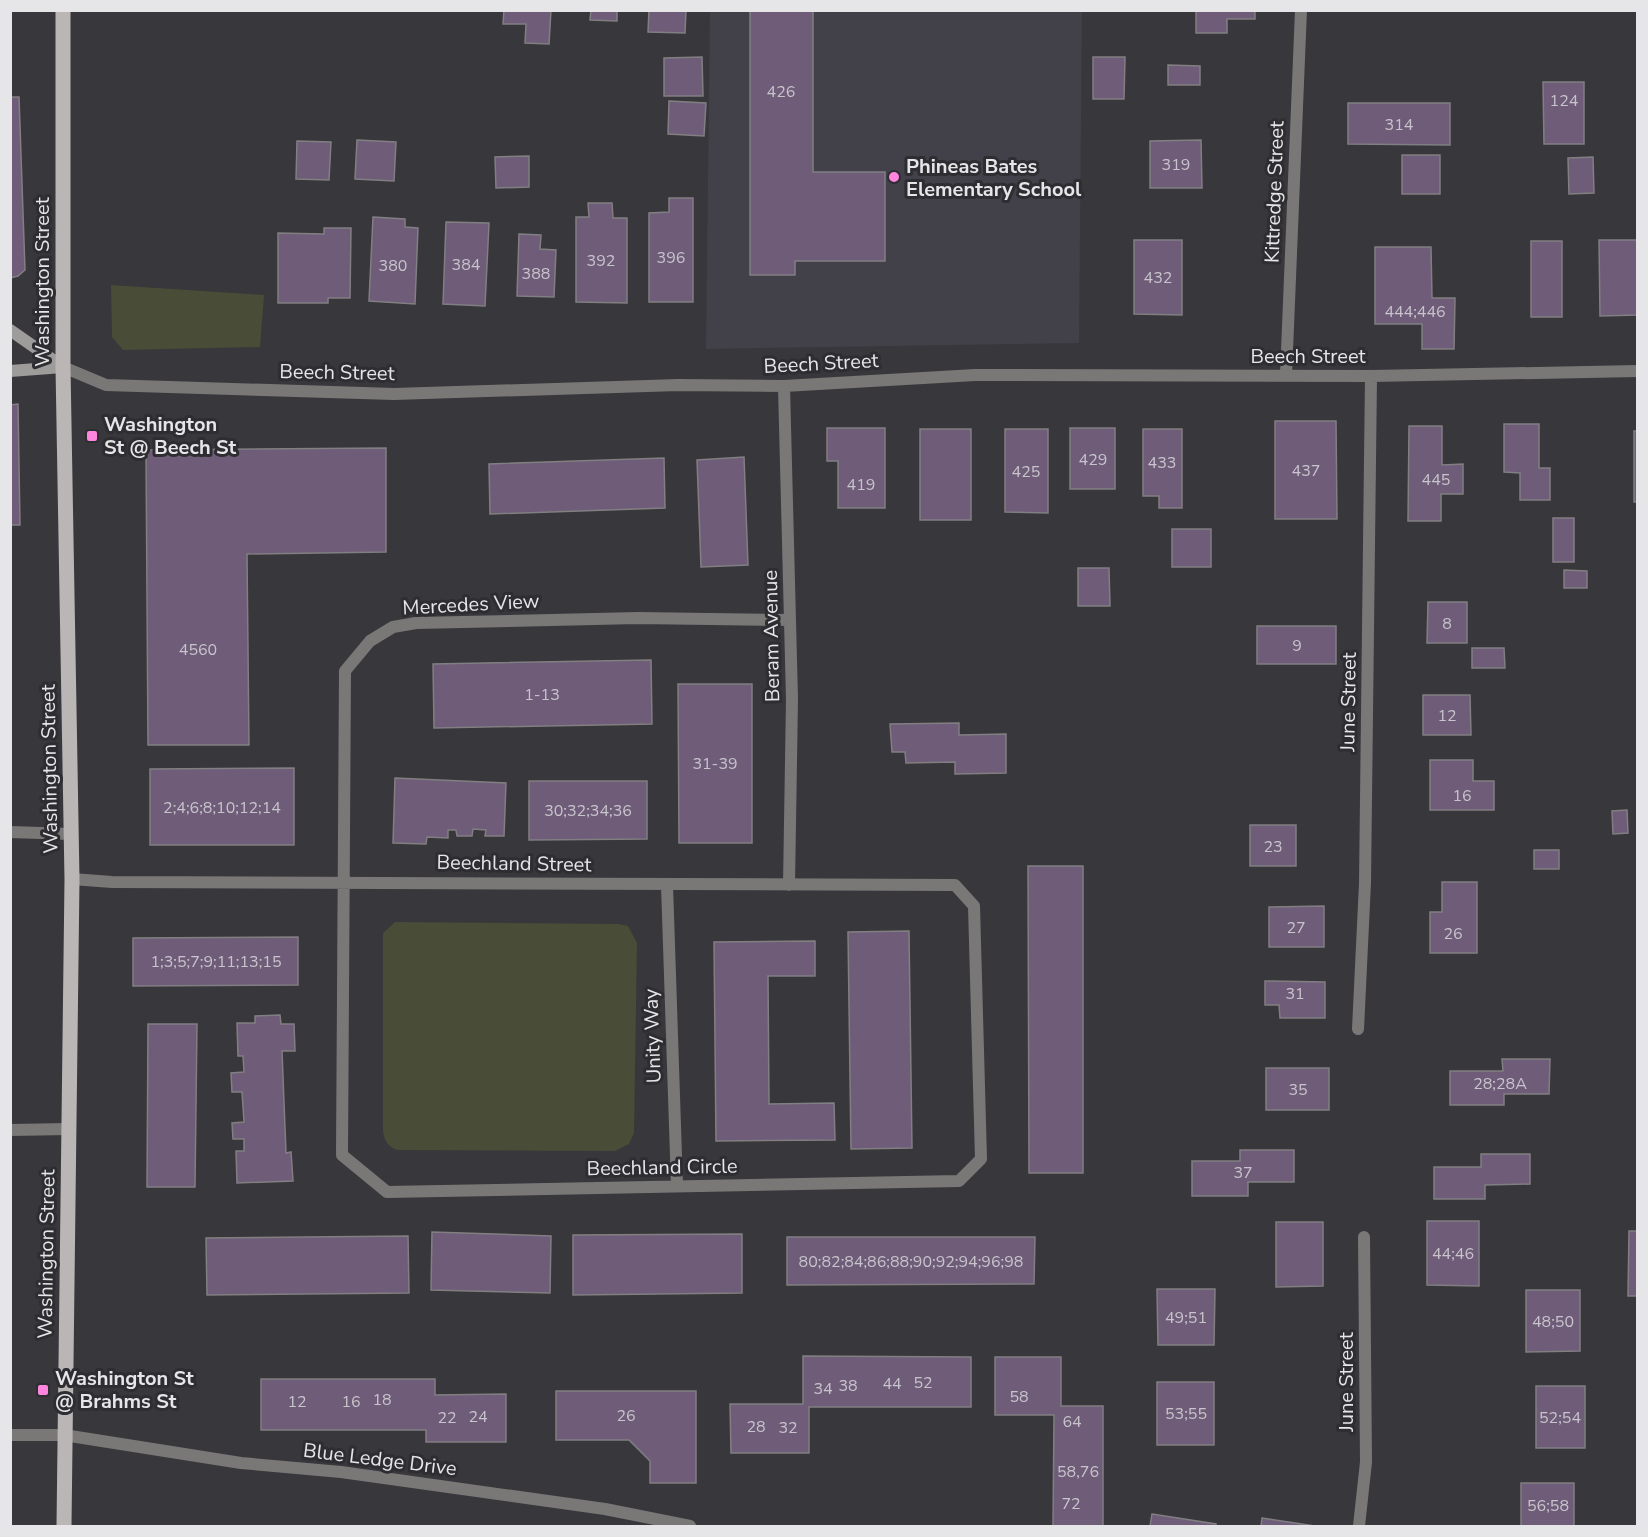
<svg xmlns="http://www.w3.org/2000/svg" width="1648" height="1537" font-family="'Nunito Sans',sans-serif">
  <style>
    .built { fill: #424049 }
    .green { fill: #494c37 }
    .building { fill: #6e5c78; stroke: #817f82; stroke-width: 1.5 }
    .lines { fill: none; stroke-linecap: round; stroke-linejoin: round }
    .street { stroke: #7a7877; stroke-width: 12 }
    .secondary { stroke: #9e9b9b; stroke-width: 12 }
    .primary { stroke: #bbb6b6; stroke-width: 15 }
    .poi-dot { fill: #ff85de; stroke: #2e2d31; stroke-width: 2 }
    .labels { text-anchor: middle; stroke-width: 6; stroke-linejoin: round; paint-order: stroke }
    .number-label { font-size: 16px; fill: #c8c4cc }
    .poi-label { font-size: 20px; font-weight: bold; fill: #e6e6e8; stroke: #2e2d31; text-anchor: start }
    .street-label { font-size: 20px; fill: #e6e6e8; stroke: #2e2d31 }
  </style>
  <rect width="100%" height="100%" fill="#38373b"/>
  <path class="built" d="M710 11H1082L1079 343 706 349Z"/>
  <path class="green" d="M111 285 264 295 260 347 123 350 112 337Z
    M395 922 618 924 628 926 637 943 634 1133 629 1144 615 1151 397 1150C388 1146 385 1142 383 1132V933Z"/>
  <path class="building" d="M504 10H551L549 44 525 43 526 24H503Z
    M591 10H617V21L590 20Z
    M649 10H686L685 33 648 32Z
    M750 10H813V172H885V261H795V275H750Z
    M1196 10H1255V19H1227V33H1196Z
    M702 57 703 96H664V58Z
    M1093 57H1125L1124 99H1093Z
    M1168 65 1200 66V85H1168Z
    M1543 82H1584V144H1544Z
    M10 97H19L25 270 18 276 10 278Z
    M669 101 706 103 704 136 668 134Z
    M1348 103H1450V145L1348 144Z
    M357 140 396 142 394 181 355 179Z
    M1201 140 1202 188H1150V141Z
    M297 141 331 142 329 180 296 179Z
    M1402 155H1440V194H1402Z
    M529 156V187L496 188 495 157Z
    M1593 157 1594 193 1569 194 1568 158Z
    M669 198H693V302H649V213L669 212Z
    M588 203H612L613 218H627V303L576 302V217H589Z
    M373 217 405 219V227L418 228 415 304 369 301Z
    M446 222 489 223 485 306 443 304Z
    M324 228H351L350 298H328V303H278V233L324 234Z
    M519 234 541 235 540 249 556 250 554 297 517 296Z
    M1134 240H1182V315L1134 314Z
    M1599 240H1638V315L1600 316Z
    M1531 241H1562V317H1531Z
    M1375 247H1431L1432 298H1455L1454 349H1422V324H1375Z
    M18 404 20 525H10V405Z
    M1275 421H1336L1337 519H1275Z
    M1504 424H1539V468H1550V500H1520V473L1504 472Z
    M1409 426H1442V465L1463 464V494H1441V521H1408Z
    M827 428H885V508H838V461H827Z
    M1070 428H1115V489H1070Z
    M920 429H971V520H920Z
    M1005 429H1048V513L1005 512Z
    M1143 429H1182V508H1159V496H1143Z
    M1634 431H1638V502H1634Z
    M386 448V552L247 554 249 745H148L146 450Z
    M744 457 748 565 701 567 697 460Z
    M664 458 665 508 490 514 489 464Z
    M1553 518H1574V562H1553Z
    M1172 529H1211V567H1172Z
    M1078 568H1109L1110 606H1078Z
    M1564 570 1587 571V588H1564Z
    M1428 602H1467V643H1427Z
    M1257 626H1336V664H1257Z
    M1472 648H1504L1505 668H1472Z
    M651 660 652 724 434 728 433 664Z
    M678 684H752V843H679Z
    M1423 695H1470L1471 735H1423Z
    M959 723V735L1006 734V773L955 774V762L906 763 905 752H892L890 724Z
    M1430 760H1473V781H1494V810H1430Z
    M294 768V845H150V769Z
    M395 778 506 783 504 836H485L486 830 473 829 472 836H457L456 830H448V838L427 837 426 844 393 843Z
    M529 781H647V839L529 840Z
    M1627 810 1628 833 1613 834 1612 811Z
    M1250 825H1296V866H1250Z
    M1534 850H1559V869H1534Z
    M1028 866H1083V1173H1029Z
    M1442 882H1477V953H1430V912H1442Z
    M1324 906V947H1269V907Z
    M909 931 912 1148 851 1149 848 932Z
    M298 937V985L133 986V938Z
    M815 941V976H768L769 1104 834 1103 835 1140 716 1141 714 942Z
    M1265 981 1325 982V1018H1280L1279 1005H1265Z
    M280 1015 281 1024H294L295 1051H282L286 1153 291 1152 293 1181 237 1183 236 1151H244V1139H233L232 1123 244 1122 242 1092H232L231 1073 244 1072 243 1056H238L237 1023H255V1016Z
    M148 1024H197L195 1187H147Z
    M1502 1059H1550L1549 1094H1504V1105H1450V1071H1503Z
    M1266 1068H1329V1110H1266Z
    M1240 1150H1294V1182H1248V1196H1192V1161H1240Z
    M1481 1154H1530V1184L1485 1185V1199H1434V1167H1481Z
    M1427 1221H1479V1286L1427 1285Z
    M1276 1222H1323V1286L1276 1287Z
    M1629 1231H1638V1296H1628Z
    M432 1232 551 1236 550 1293 431 1290Z
    M742 1234V1293L573 1295V1235Z
    M408 1236 409 1293 207 1295 206 1238Z
    M787 1237H1035L1034 1284 787 1285Z
    M1157 1289H1215L1214 1345H1158Z
    M1526 1290H1580V1351L1526 1352Z
    M803 1356 971 1357V1407H809V1453H731L730 1404H803Z
    M995 1357H1061V1406H1103V1526H1053L1054 1415H995Z
    M261 1379H435V1395L506 1394V1442H426V1430H261Z
    M1157 1382H1214V1445H1157Z
    M1536 1386H1585V1448H1536Z
    M556 1391H696V1483H650V1461L629 1440H556Z
    M1521 1483H1574V1526H1521Z
    M1152 1514 1216 1524V1526H1150Z
    M1262 1518 1315 1526H1261Z"/>
  <g class="lines">
    <path class="street" d="M63 367 106 385 394 394 678 385 784 386 975 375 1371 376 1638 371
      M1286 375 1301 10
      M784 386 792 699 789 885
      M10 832 71 834
      M72 879 112 882 955 885 974 906 981 1159 959 1181 387 1192 342 1155 345 671 370 641 393 627 416 623 638 618 790 620
      M667 885 677 1186
      M1358 1029 1365 883 1371 376
      M10 1130 69 1129
      M10 1435H64L241 1463 341 1472 605 1509 690 1526
      M1359 1526 1366 1462 1364 1237"/>
    <path class="secondary" d="M10 330 63 367
      M10 371 63 367"/>
    <path class="primary" d="M63 10V367L72 879 64 1526"/>
  </g>
  <g class="poi-dot">
    <circle cx="894" cy="177" r="6"/>
    <rect x="86" y="430" width="12" height="12" rx="3"/>
    <rect x="37" y="1384" width="12" height="12" rx="3"/>
  </g>
  <g class="labels">
    <g class="number-label">
      <text x="781" y="97">426</text>
      <text x="1564" y="106">124</text>
      <text x="1399" y="130">314</text>
      <text x="1176" y="170">319</text>
      <text x="671" y="263">396</text>
      <text x="601" y="266">392</text>
      <text x="466" y="270">384</text>
      <text x="393" y="271">380</text>
      <text x="536" y="279">388</text>
      <text x="1158" y="283">432</text>
      <text x="1415" y="317">444;446</text>
      <text x="1093" y="465">429</text>
      <text x="1162" y="468">433</text>
      <text x="1306" y="476">437</text>
      <text x="1026" y="477">425</text>
      <text x="1436" y="485">445</text>
      <text x="861" y="490">419</text>
      <text x="1447" y="629">8</text>
      <text x="1297" y="651">9</text>
      <text x="198" y="655">4560</text>
      <text x="542" y="700">1-13</text>
      <text x="1447" y="721">12</text>
      <text x="715" y="769">31-39</text>
      <text x="1462" y="801">16</text>
      <text x="222" y="813">2;4;6;8;10;12;14</text>
      <text x="588" y="816">30;32;34;36</text>
      <text x="1273" y="852">23</text>
      <text x="1296" y="933">27</text>
      <text x="1453" y="939">26</text>
      <text x="216" y="967">1;3;5;7;9;11;13;15</text>
      <text x="1295" y="999">31</text>
      <text x="1500" y="1089">28;28A</text>
      <text x="1298" y="1095">35</text>
      <text x="1243" y="1178">37</text>
      <text x="1453" y="1259">44;46</text>
      <text x="911" y="1267">80;82;84;86;88;90;92;94;96;98</text>
      <text x="1186" y="1323">49;51</text>
      <text x="1553" y="1327">48;50</text>
      <text x="923" y="1388">52</text>
      <text x="892" y="1389">44</text>
      <text x="848" y="1391">38</text>
      <text x="823" y="1394">34</text>
      <text x="1019" y="1402">58</text>
      <text x="382" y="1405">18</text>
      <text x="297" y="1407">12</text>
      <text x="351" y="1407">16</text>
      <text x="1186" y="1419">53;55</text>
      <text x="626" y="1421">26</text>
      <text x="478" y="1422">24</text>
      <text x="447" y="1423">22</text>
      <text x="1560" y="1423">52;54</text>
      <text x="1072" y="1427">64</text>
      <text x="756" y="1432">28</text>
      <text x="788" y="1433">32</text>
      <text x="1078" y="1477">58,76</text>
      <text x="1071" y="1509">72</text>
      <text x="1548" y="1511">56;58</text>
    </g>
    <g class="poi-label">
      <text x="906" y="173">Phineas Bates<tspan x="906" dy="23">Elementary School</tspan></text>
      <text x="104" y="431">Washington<tspan x="104" dy="23">St @ Beech St</tspan></text>
      <text x="55" y="1385">Washington St<tspan x="55" dy="23">@ Brahms St</tspan></text>
    </g>
    <g class="street-label">
      <text transform="translate(1274 192) rotate(-88)" y="7">Kittredge Street</text>
      <text transform="translate(42 282) rotate(-90)" y="7">Washington Street</text>
      <text x="1308" y="363">Beech Street</text>
      <text transform="translate(821 363) rotate(-3)" y="7">Beech Street</text>
      <text transform="translate(337 372) rotate(1)" y="7">Beech Street</text>
      <text transform="translate(471 604) rotate(-3)" y="7">Mercedes View</text>
      <text transform="translate(771 636) rotate(-91)" y="7">Beram Avenue</text>
      <text transform="translate(1348 702) rotate(-89)" y="7">June Street</text>
      <text transform="translate(49 769) rotate(-91)" y="7">Washington Street</text>
      <text transform="translate(514 863) rotate(1)" y="7">Beechland Street</text>
      <text transform="translate(652 1036) rotate(-92)" y="7">Unity Way</text>
      <text transform="translate(662 1167) rotate(-1)" y="7">Beechland Circle</text>
      <text transform="translate(46 1254) rotate(-89)" y="7">Washington Street</text>
      <text transform="translate(1346 1382) rotate(-90)" y="7">June Street</text>
      <text transform="translate(380 1459) rotate(7)" y="7">Blue Ledge Drive</text>
    </g>
  </g>
  <rect width="1648" height="1537" fill="none" stroke="#e6e6e8" stroke-width="24"/>
</svg>
